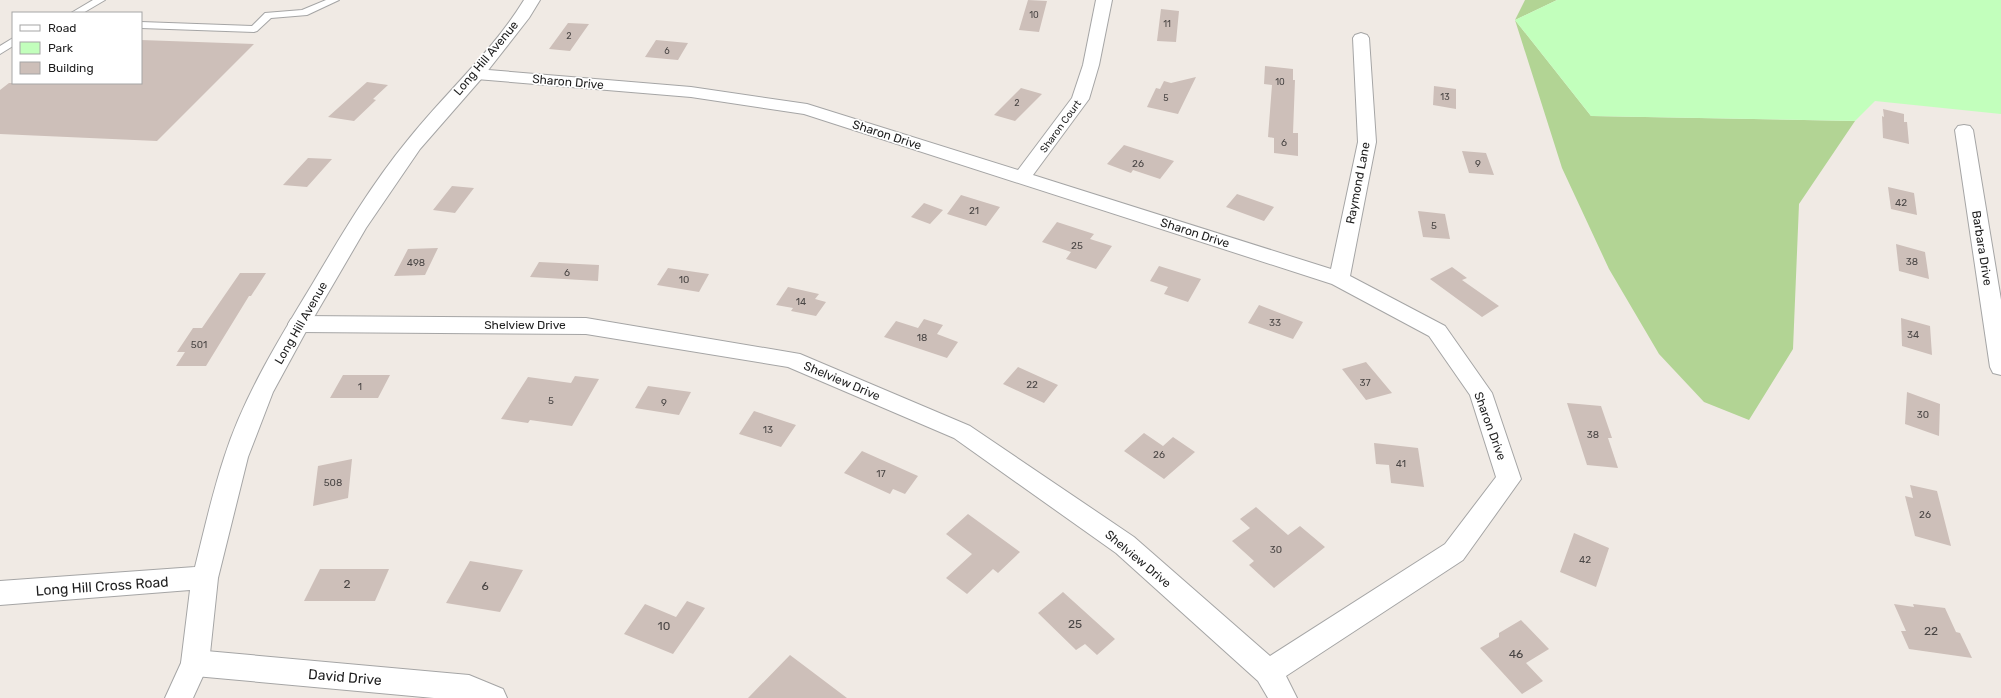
<svg xmlns="http://www.w3.org/2000/svg" width="2001" height="698" font-family="Rubik,sans-serif">
  <style>
    .forest { fill: #b2d494 }
    .park { fill: #c2ffbc }
    .building { fill: #cdbfb9 }
    .lines { fill: none; stroke-linecap: round; stroke-linejoin: round }
    .service-casing { stroke: #a5a5a5; stroke-width: 2 }
    .minor-casing { stroke: #a5a5a5; stroke-width: 2 }
    .tertiary-casing { stroke: #a5a5a5; stroke-width: 2 }
    .service { fill: #fff; fill-rule: evenodd }
    .minor { fill: #fff; fill-rule: evenodd }
    .tertiary { fill: #fff; fill-rule: evenodd }
    .labels { text-anchor: middle; stroke-width: 3.5; stroke-linejoin: round; paint-order: stroke }
    .far-number-label { font-size: 9px; fill: #4a4645 }
    .far-street-label { font-size: 10px; fill: #1e1e1e; stroke: #fff }
    .number-label { font-size: 10px; fill: #4a4645 }
    .street-label { font-size: 12px; fill: #1e1e1e; stroke: #fff }
    .near-number-label { font-size: 12px; fill: #4a4645 }
    .near-street-label { font-size: 14px; fill: #1e1e1e; stroke: #fff }
  </style>
  <rect width="100%" height="100%" fill="#f0eae4"/>
  <path class="forest" d="M1525 0H1557L1515 20 1591 116 1855 121 1799 204 1793 349 1749 420 1704 402 1659 354 1609 269 1562 168 1515 20Z"/>
  <path class="park" d="M1557 0H2001V114L1875 101 1855 121 1591 116 1515 20Z"/>
  <path class="building" d="M1028 0 1047 1 1039 32 1019 30Z
    M1161 9 1179 11 1176 42 1157 41Z
    M568 23 589 24 570 51 549 49Z
    M141 40 254 44 157 141 0 134V90L9 83H141Z
    M656 40 688 43 678 60 645 57Z
    M1265 66 1293 69V80H1295L1293 133H1298V156L1274 153V138L1268 137 1272 85 1264 84Z
    M1196 77 1178 114 1147 107 1156 88 1160 89 1164 81 1171 83Z
    M367 82 388 85 373 99 376 100 354 121 328 117Z
    M1434 86 1456 89V109L1433 105Z
    M1021 88 1042 94 1015 121 994 115Z
    M1883 109 1904 114V122H1907L1909 144 1883 138 1882 116 1884 117Z
    M1124 145 1174 161 1160 179 1133 170 1131 173 1107 164Z
    M1462 151 1486 153 1494 175 1469 173Z
    M308 158 332 159 307 187 283 185Z
    M452 186 474 188 455 213 433 210Z
    M1888 187 1914 193 1917 215 1891 209Z
    M1237 194 1274 207 1264 221 1226 207Z
    M961 195 1000 207 986 226 947 214Z
    M924 203 943 210 930 224 911 217Z
    M1418 211 1445 214 1450 239 1423 237Z
    M1057 222 1094 234 1090 239 1112 246 1096 269 1066 259 1071 252 1042 242Z
    M1896 244 1925 252 1929 279 1899 271Z
    M438 248 425 275 394 276 408 249Z
    M539 262 599 265 598 281 530 277Z
    M1159 266 1201 279 1188 302 1164 294 1168 287 1150 281Z
    M1452 267 1467 278 1462 280 1499 306 1482 317 1430 279Z
    M668 268 709 274 699 292 657 285Z
    M240 273H266L251 296H249L206 366H176L185 352H177L193 328H202Z
    M788 287 819 294 815 299 826 302 816 316 791 311 793 308 776 305Z
    M1259 305 1303 322 1293 339 1248 323Z
    M1901 318 1930 326 1932 355 1902 346Z
    M924 319 943 325 937 334 958 342 947 358 884 337 896 321 918 328Z
    M1366 362 1392 393 1366 400 1342 369Z
    M1018 367 1058 385 1044 403 1003 384Z
    M343 375H390L378 398H330Z
    M575 376 599 379 572 426 530 420 528 423 501 419 528 377 571 383Z
    M648 386 691 392 679 415 635 408Z
    M1907 392 1940 404 1939 436 1905 424Z
    M1567 403 1601 406 1612 438H1608L1618 468 1587 465Z
    M754 411 796 425 781 447 739 434Z
    M1144 433 1163 446 1173 437 1195 452 1164 479 1124 451Z
    M1374 443 1418 448 1424 487 1391 483 1389 465 1376 464Z
    M862 451 918 476 905 494 893 489 890 494 844 473Z
    M352 459 348 498 313 506 318 466Z
    M1910 485 1937 491 1951 546 1915 536 1905 496 1913 498Z
    M1256 507 1288 535 1300 526 1325 547 1274 588 1249 565 1254 561 1232 541 1250 528 1240 519Z
    M968 514 1020 552 998 573 993 569 967 594 946 578 972 554 946 534Z
    M1574 533 1609 548 1596 587 1560 572Z
    M470 561 523 570 500 612 446 603Z
    M320 569H389L375 601H304Z
    M1063 592 1115 639 1097 655 1085 644 1076 650 1038 613Z
    M687 601 705 608 673 654 624 634 645 604 676 617Z
    M1894 604 1914 607 1913 604 1945 608 1956 632 1960 633 1972 658 1909 649 1901 631H1906Z
    M1521 620 1549 649 1526 663 1543 681 1522 694 1480 648 1499 637V633Z
    M790 655 847 698H748Z"/>
  <g class="lines">
    <defs>
      <path id="service" d="M93 0H105L83 13H71Z
        M326 0H339L307 15 271 18 257 31 254 32 141 28V22L252 26 265 13 302 10Z
        M13 38V46L0 54V46Z"/>
      <path id="minor" d="M1096 0H1112L1099 65 1089 99 1033 175 1331 269 1358 142 1353 38 1355 35 1361 33 1367 35 1369 38 1376 142 1350 276 1445 326 1492 393 1521 479 1463 560 1286 676 1297 698H1268L1258 681 1116 553 954 438 788 367 586 334 299 332 291 329 288 324 291 319 299 316 586 318 800 354 970 426 1134 537 1270 656 1445 544 1496 477 1470 395 1429 336 1332 284 804 114 691 97 476 79 470 78 468 74 470 70 476 69 691 87 807 104 1018 170 1072 98 1083 65Z
        M1964 125 1970 126 1973 130 2001 300V375L1993 373 1990 367 1955 130 1958 126Z
        M195 650 469 675 503 689 507 698H434L195 676 185 672 181 663 185 654Z"/>
      <path id="tertiary" d="M524 0H540L529 18 482 78 420 149 366 228 310 324 273 392 248 457 218 578 209 663 193 698H165L181 663 190 590 0 605V581L195 567C204 531 212 494 224 458 244 395 280 338 313 283 342 234 371 185 407 141 445 93 492 52 524 0Z"/>
    </defs>
    <use href="#service" class="service-casing"/>
    <use href="#minor" class="minor-casing"/>
    <use href="#tertiary" class="tertiary-casing"/>
    <use href="#service" class="service"/>
    <use href="#minor" class="minor"/>
    <use href="#tertiary" class="tertiary"/>
  </g>
  <g class="labels">
    <g class="far-number-label">
      <text x="1034" y="18">10</text>
      <text x="1167" y="27">11</text>
      <text x="569" y="39">2</text>
      <text x="667" y="54">6</text>
      <text x="1280" y="85">10</text>
      <text x="1445" y="100">13</text>
      <text x="1166" y="101">5</text>
      <text x="1017" y="106">2</text>
    </g>
    <g class="far-street-label">
      <text transform="translate(1060 126) rotate(-54)" y="4">Sharon Court</text>
    </g>
    <g class="number-label">
      <text x="1284" y="146">6</text>
      <text x="1138" y="167">26</text>
      <text x="1478" y="167">9</text>
      <text x="1901" y="206">42</text>
      <text x="974" y="214">21</text>
      <text x="1434" y="229">5</text>
      <text x="1077" y="249">25</text>
      <text x="1912" y="265">38</text>
      <text x="416" y="266">498</text>
      <text x="567" y="276">6</text>
      <text x="684" y="283">10</text>
      <text x="801" y="305">14</text>
      <text x="1275" y="326">33</text>
      <text x="1913" y="338">34</text>
      <text x="922" y="341">18</text>
      <text x="199" y="348">501</text>
      <text x="1365" y="386">37</text>
      <text x="1032" y="388">22</text>
      <text x="360" y="390">1</text>
      <text x="551" y="404">5</text>
      <text x="664" y="406">9</text>
      <text x="1923" y="418">30</text>
      <text x="768" y="433">13</text>
      <text x="1593" y="438">38</text>
      <text x="1159" y="458">26</text>
      <text x="1401" y="467">41</text>
      <text x="881" y="477">17</text>
      <text x="333" y="486">508</text>
      <text x="1925" y="518">26</text>
      <text x="1276" y="553">30</text>
      <text x="1585" y="563">42</text>
    </g>
    <g class="street-label">
      <text transform="translate(486 58) rotate(-50)" y="4">Long Hill Avenue</text>
      <text transform="translate(568 82) rotate(5)" y="4">Sharon Drive</text>
      <text transform="translate(887 135) rotate(18)" y="4">Sharon Drive</text>
      <text transform="translate(1358 183) rotate(-79)" y="4">Raymond Lane</text>
      <text transform="translate(1195 233) rotate(18)" y="4">Sharon Drive</text>
      <text transform="translate(1982 248) rotate(81)" y="4">Barbara Drive</text>
      <text transform="translate(301 323) rotate(-60)" y="4">Long Hill Avenue</text>
      <text x="525" y="329">Shelview Drive</text>
      <text transform="translate(842 381) rotate(23)" y="4">Shelview Drive</text>
      <text transform="translate(1490 426) rotate(70)" y="4">Sharon Drive</text>
      <text transform="translate(1138 559) rotate(40)" y="4">Shelview Drive</text>
    </g>
    <g class="near-number-label">
      <text x="347" y="588">2</text>
      <text x="485" y="590">6</text>
      <text x="1075" y="628">25</text>
      <text x="664" y="630">10</text>
      <text x="1931" y="635">22</text>
      <text x="1516" y="658">46</text>
    </g>
    <g class="near-street-label">
      <text transform="translate(102 586) rotate(-4)" y="5">Long Hill Cross Road</text>
      <text transform="translate(345 677) rotate(5)" y="5">David Drive</text>
    </g>
  </g>
  <rect x="12" y="12" width="130" height="72" fill="#ffffff" stroke="#a5a5a5"/>
  <rect x="20" y="25" width="20" height="6" fill="#ffffff" stroke="#a5a5a5"/>
  <text x="48" y="32" font-size="12" fill="#1e1e1e">Road</text>
  <rect x="20" y="42" width="20" height="12" fill="#c2ffbc" stroke="#a5a5a5"/>
  <text x="48" y="52" font-size="12" fill="#1e1e1e">Park</text>
  <rect x="20" y="62" width="20" height="12" fill="#cdbfb9" stroke="#a5a5a5"/>
  <text x="48" y="72" font-size="12" fill="#1e1e1e">Building</text>
</svg>
